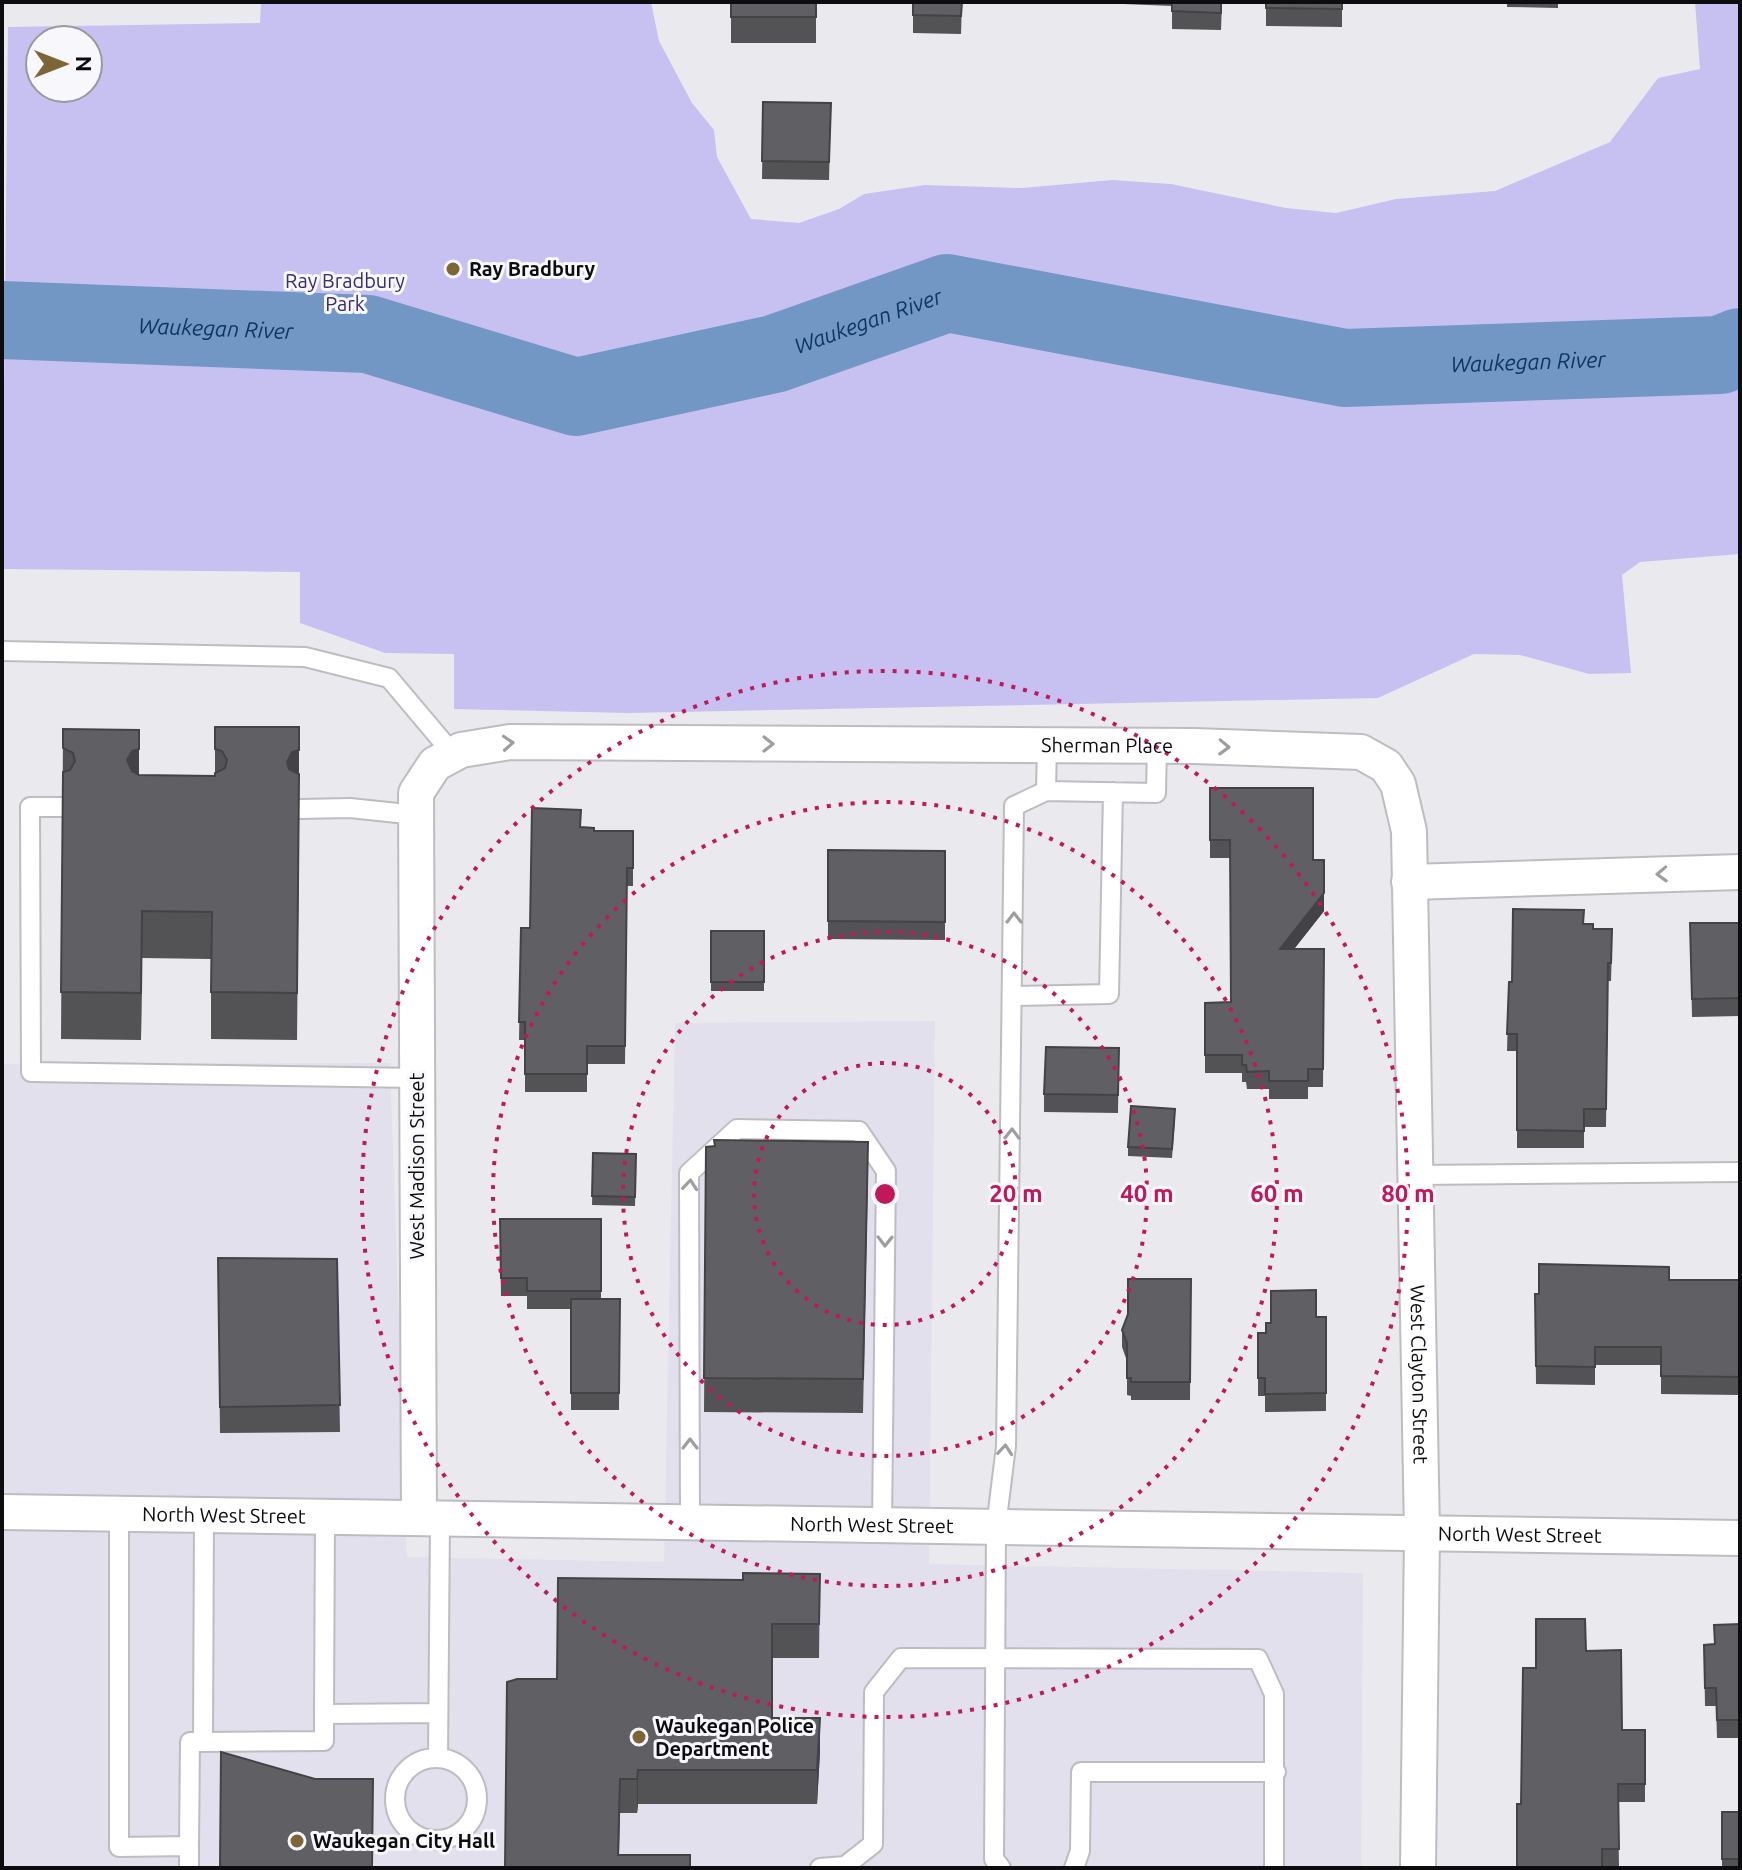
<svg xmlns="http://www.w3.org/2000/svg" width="1742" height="1870" font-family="Ubuntu,sans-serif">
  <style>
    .built { fill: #e1e0ec }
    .green { fill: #c6c1f1; fill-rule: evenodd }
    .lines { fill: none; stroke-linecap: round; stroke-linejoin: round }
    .river { stroke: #7297c4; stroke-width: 78 }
    .service-casing { stroke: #bdbdc1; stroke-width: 22 }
    .minor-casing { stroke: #bdbdc1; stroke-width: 38 }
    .service { stroke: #fff; stroke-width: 18 }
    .minor { stroke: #fff; stroke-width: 34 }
    .wall { fill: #535356 }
    .shaded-wall { fill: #434346 }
    .building { fill: #606064; stroke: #434346; stroke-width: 2 }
    .oneway { stroke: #9e9e9f }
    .ring { fill: none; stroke: #c2185b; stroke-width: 4; stroke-dasharray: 4 8 }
    .poi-dot { fill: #7d6535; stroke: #f7f7fc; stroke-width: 3 }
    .labels { text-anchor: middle; stroke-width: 6; stroke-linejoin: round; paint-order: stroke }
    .poi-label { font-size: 20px; font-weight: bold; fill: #0d0d0f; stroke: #f7f7fc; text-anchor: start }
    .park-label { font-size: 20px; fill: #392b6d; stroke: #f7f7fc }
    .street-label { font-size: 20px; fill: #0d0d0f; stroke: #f7f7fc }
    .water-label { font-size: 22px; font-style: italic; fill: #0f3662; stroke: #f7f7fc }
    .centre { fill: #c2185b; stroke: #f7f7fc; stroke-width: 4 }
    .ring-label { font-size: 24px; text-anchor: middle; font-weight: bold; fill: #c2185b; stroke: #f7f7fc; stroke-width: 6; stroke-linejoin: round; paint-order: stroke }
  </style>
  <rect width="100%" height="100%" fill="#eaeaee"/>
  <path class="built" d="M935 1021 929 1564 1363 1573 1361 1868H2V1064L390 1063 407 1557 664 1562 675 1023Z"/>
  <path class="green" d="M261 2H651L659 41 692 103 714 130 717 157 751 219 799 223 839 209 864 194 925 185 1022 188 1112 180 1171 184 1286 208 1336 213 1396 199 1495 191 1610 142 1658 78 1700 69 1695 2H1740V554L1640 562 1622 575 1631 673 1589 674 1520 655 1474 654 1378 698 629 713 454 709V654L385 653 300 623V572L2 569 8 27 260 23ZM40 40H88V88H40Z"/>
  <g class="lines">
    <path class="river" id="s1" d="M2 320 368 334 576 397 774 354 947 293 1345 368 1720 355 1740 347"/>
    <defs>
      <path id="service" d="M2 651 305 657 389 678 453 754
        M1046 791 1047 745
        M63 807H30L31 1072 417 1078
        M299 809 350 808 416 815
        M1014 996 1109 994 1113 792
        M1415 1175 1740 1172
        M119 1513V1847L189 1846 190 1742H203
        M204 1514 203 1742 324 1741V1714L438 1713
        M690 1522 689 1173 737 1129 859 1131 886 1171 882 1525
        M324 1714 325 1517
        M438 1758 440 1518
        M395 1799a41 41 0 1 1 82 0a41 41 0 1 1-82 0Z
        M189 1846V1868
        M820 1868 845 1866 873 1844 874 1692 901 1658 1258 1659 1274 1694V1868
        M1001 1868 994 1859 996 1527 1006 1446 1014 806 1046 791 1156 793 1157 746
        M1074 1868 1080 1851 1081 1772H1276"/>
      <g id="minor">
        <path d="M1409 882 1740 872"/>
        <path id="s2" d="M2 1512 1740 1538"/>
        <path id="s3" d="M419 1518 416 793 435 764 461 750 510 742 1195 746 1361 752 1386 766 1398 784 1409 831 1422 1533 1418 1868"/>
      </g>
    </defs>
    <use href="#service" class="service-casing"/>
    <use href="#minor" class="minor-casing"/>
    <use href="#service" class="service"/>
    <use href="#minor" class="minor"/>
  </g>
  <path class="wall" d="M731 2H816V43H731Z
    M913 2H962L961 34 913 33Z
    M1123 2H1222L1221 30 1172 29V6L1123 4Z
    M1266 2H1342V27L1266 26Z
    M1507 2H1558V8L1507 7Z
    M763 102 831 103 829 180 762 179Z
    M215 727 299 821 297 1040 211 1039V959L142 958 141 1040 61 1039 63 729 139 775 215 776Z
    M1210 788 1313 860 1324 911 1294 949H1324L1323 1087H1308V1099H1269V1089H1247L1246 1082H1242V1073H1205V1003L1231 1002 1230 858H1210Z
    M581 827 594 831H633V886H627L625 1064H587V1092H525V1040H519L521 928H530Z
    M828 850 945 851V940L828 939Z
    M1690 923H1740V1016L1692 1017Z
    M1584 924 1593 929 1612 947 1611 981H1608L1606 1127H1584V1148H1517V1051H1507L1509 982H1512Z
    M711 931H764V991H711Z
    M1119 1048 1118 1113 1044 1112V1094Z
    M1175 1119 1172 1158 1128 1156V1147Z
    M714 1140 868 1176 863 1413 704 1412 706 1147 714 1146Z
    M593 1153 636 1154 635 1206 592 1205Z
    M500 1219H601V1299H620L619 1410H571V1309H527V1296H501Z
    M218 1258 337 1259 340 1432 220 1433Z
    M1191 1279 1190 1400H1131V1396L1127 1395V1361L1122 1347V1330Z
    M1669 1280H1740V1395L1661 1394V1365H1595V1385L1536 1384 1535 1294Z
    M1316 1317H1326V1411L1265 1412V1396H1258V1333H1266L1271 1323Z
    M820 1574 819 1658H772V1718L820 1752 817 1804H638L637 1813H620L619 1855 505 1868 557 1679 743 1580Z
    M1740 1624V1738H1717L1716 1706H1705L1704 1645 1714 1644V1625Z
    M1586 1651 1622 1730H1645V1802H1618L1619 1867H1602L1521 1804 1536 1668Z
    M1722 1812H1740V1868H1722Z"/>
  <path class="shaded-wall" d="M139 749V796L127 760 132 751Z
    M299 750V821L297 1040 299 797 287 762 292 752Z
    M1324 893V911L1280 967V949Z
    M142 911V958L141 1040V993Z
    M820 1718V1752L817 1804V1770Z
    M638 1770V1804L637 1813V1779Z"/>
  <path class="building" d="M731 2H816V17H731Z
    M913 2H962L961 16 913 15Z
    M1172 2H1221V13L1172 11Z
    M1266 2H1342V9L1266 8Z
    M763 102 831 103 829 162 762 161Z
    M215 727H299V750L292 752 287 762 289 769 299 774 297 993 211 992 212 912 142 911 141 993 61 992 63 772 70 770 75 761 73 753 63 748V729L139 730V749L132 751 127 760 132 771 139 775 215 776V773L225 768 227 760 222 751 215 749Z
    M1210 788H1313V860H1324V893L1280 949H1324L1323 1069H1308V1081H1269V1071L1247 1072 1246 1065H1242V1055H1205V1003L1231 1002 1230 840H1210Z
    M532 808 581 810 580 827 594 828V831H633V868H627L625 1046H587V1074H525V1022H519L521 928H530Z
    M828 850 945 851V922L828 921Z
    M1513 909 1584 910 1583 924H1593V929H1612L1611 963H1608L1606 1109H1584V1131L1517 1130V1034H1507L1509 982H1512Z
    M1690 923H1740V998L1692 999Z
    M711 931H764V982H711Z
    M1046 1047 1119 1048 1118 1095 1044 1094Z
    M1131 1106 1175 1109 1172 1149 1128 1147Z
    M714 1140 868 1142 863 1379 704 1378 706 1147 715 1146Z
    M593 1153 636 1154 635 1197 592 1196Z
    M500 1219H601V1291H527V1278H501Z
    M218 1258 337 1259 340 1405 220 1407Z
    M1539 1264 1669 1267V1280H1740V1377L1661 1376V1347H1595V1367L1536 1366 1535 1294H1539Z
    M1128 1279H1191L1190 1382H1131V1378H1127V1343L1122 1330 1128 1314Z
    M1316 1290V1317H1326V1393L1265 1394V1378H1258V1333H1266V1323H1271V1291Z
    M571 1299H620L619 1393H571Z
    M743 1573 820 1574 819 1624H772V1718H820L817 1770H638L637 1779H620L618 1855H690V1868H505L507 1682 517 1679H557L558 1578 743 1580Z
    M1536 1619H1585L1586 1651 1621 1650 1622 1730H1645V1784H1618L1619 1849H1602V1868H1517V1804H1521L1523 1668H1536Z
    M1740 1624V1720H1717L1716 1688H1705L1704 1645 1715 1644 1714 1625Z
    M221 1752 315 1779H373L372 1868H220Z
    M1722 1812H1740V1859H1722Z"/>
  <defs><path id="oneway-chevron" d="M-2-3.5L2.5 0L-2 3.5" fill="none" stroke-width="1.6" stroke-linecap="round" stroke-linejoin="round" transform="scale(2)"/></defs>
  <g class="oneway">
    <use href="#oneway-chevron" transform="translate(508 743) rotate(-4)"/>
    <use href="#oneway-chevron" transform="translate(768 744)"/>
    <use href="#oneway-chevron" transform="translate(1224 747) rotate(2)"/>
    <use href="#oneway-chevron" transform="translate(1662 874) rotate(178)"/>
    <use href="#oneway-chevron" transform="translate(1014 918) rotate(-90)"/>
    <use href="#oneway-chevron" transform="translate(1012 1134) rotate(-89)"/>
    <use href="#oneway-chevron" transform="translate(690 1185) rotate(-85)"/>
    <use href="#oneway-chevron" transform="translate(885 1241) rotate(91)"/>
    <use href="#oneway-chevron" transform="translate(690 1444) rotate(-90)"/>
    <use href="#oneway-chevron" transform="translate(1005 1450) rotate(-85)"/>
  </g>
  <g class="ring">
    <circle cx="885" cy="1194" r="131"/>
    <circle cx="885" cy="1194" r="262"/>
    <circle cx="885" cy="1194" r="392"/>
    <circle cx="885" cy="1194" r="523"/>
  </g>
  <g class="poi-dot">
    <circle cx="453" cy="269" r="8"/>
    <circle cx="639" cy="1737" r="8"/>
    <circle cx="297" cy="1841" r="8"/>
  </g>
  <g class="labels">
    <g class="poi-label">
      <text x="469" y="276">Ray Bradbury</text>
      <text x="655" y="1733">Waukegan Police<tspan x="655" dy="23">Department</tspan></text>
      <text x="313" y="1848">Waukegan City Hall</text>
    </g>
    <g class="park-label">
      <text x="345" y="288">Ray Bradbury<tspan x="345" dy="23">Park</tspan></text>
    </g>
    <g class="street-label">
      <text dy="7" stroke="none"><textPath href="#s3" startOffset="1436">Sherman Place</textPath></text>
      <text transform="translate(417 1166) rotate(-90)" y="7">West Madison Street</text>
      <text dy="7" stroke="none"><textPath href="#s3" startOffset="2332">West Clayton Street</textPath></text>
      <text dy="7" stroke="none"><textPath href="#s2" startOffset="222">North West Street</textPath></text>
      <text dy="7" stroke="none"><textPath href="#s2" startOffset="870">North West Street</textPath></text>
      <text dy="7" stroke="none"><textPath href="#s2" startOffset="1518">North West Street</textPath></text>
    </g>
    <g class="water-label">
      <text dy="8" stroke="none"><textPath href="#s1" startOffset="886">Waukegan River</textPath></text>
      <text dy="8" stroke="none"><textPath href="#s1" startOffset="214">Waukegan River</textPath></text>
      <text dy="8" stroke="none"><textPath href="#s1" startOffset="1558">Waukegan River</textPath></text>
    </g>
  </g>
  <circle cx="885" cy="1194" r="12" class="centre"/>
  <g class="ring-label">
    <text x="1016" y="1202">20 m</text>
    <text x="1147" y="1202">40 m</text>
    <text x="1277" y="1202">60 m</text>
    <text x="1408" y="1202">80 m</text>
  </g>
  <rect width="1742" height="1870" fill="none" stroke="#0d0d0f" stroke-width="8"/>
  <g transform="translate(64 64) rotate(90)"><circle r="38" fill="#f7f7fc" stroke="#99999d" stroke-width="2"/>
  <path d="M0-6L14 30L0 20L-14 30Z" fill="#7d6535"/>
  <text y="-12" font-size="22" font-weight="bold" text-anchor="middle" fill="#0d0d0f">N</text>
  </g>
</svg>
